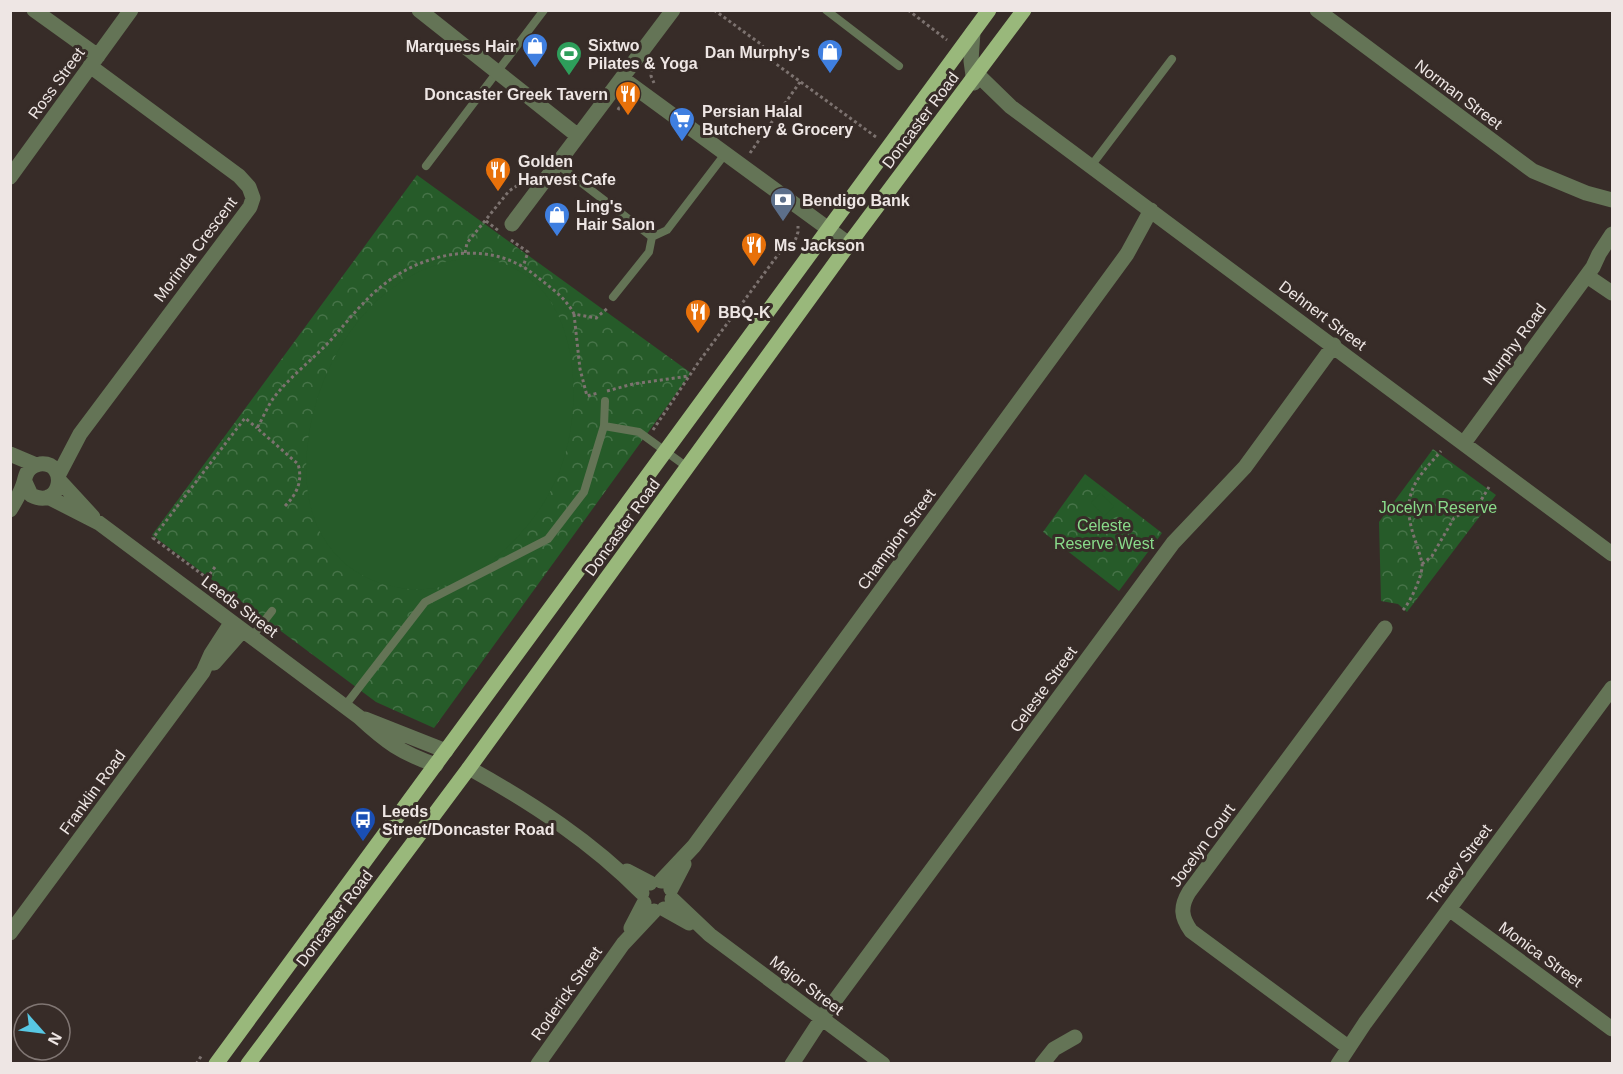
<svg xmlns="http://www.w3.org/2000/svg" width="1623" height="1074" font-family="Arial,sans-serif">
  <style>
    .forest { fill: url(#forest-crowns) }
    .pitch { fill: #265b29 }
    .lines { fill: none; stroke-linecap: round; stroke-linejoin: round }
    .path { stroke: #7c726f; stroke-width: 3; stroke-dasharray: 3 3; stroke-linecap: butt }
    .lane { stroke: #647456; stroke-width: 8 }
    .street { stroke: #647456; stroke-width: 15 }
    .primary { stroke: #99b87b; stroke-width: 15 }
    .labels { text-anchor: middle; stroke-width: 6; stroke-linejoin: round; paint-order: stroke }
    .poi-label { font-size: 16px; font-weight: bold; fill: #eee6e4; stroke: #372c28; text-anchor: start }
    .street-label { font-size: 16px; fill: #eee6e4; stroke: #372c28 }
    .park-label { font-size: 16px; fill: #89db8a; stroke: #372c28 }
  </style>
  <defs>
    <pattern id="forest-crowns" width="20" height="18" patternUnits="userSpaceOnUse" patternTransform="scale(1.5)"><rect width="20" height="18" fill="#265b29"/><path d="M2 6a3 3 0 1 1 6 0M12 15a3 3 0 1 1 6 0" fill="none" stroke="#467348"/></pattern>
  </defs>
  <rect width="100%" height="100%" fill="#372c28"/>
  <path class="forest" d="M417 175 691 373 434 728 376 702 152 535Z
    M1433 449 1496 495 1407 612 1398 604 1381 601 1379 522Z
    M1085 474 1162 533 1119 591 1043 532Z"/>
  <path class="pitch" d="M470 258C577 260 589 393 560 470 546 506 522 537 492 560 468 579 441 592 409 589 387 587 366 580 348 566 310 535 302 489 308 442 319 356 378 266 470 258Z
    M1100 493 1114 506 1105 516 1091 503Z"/>
  <g class="lines">
    <path class="path" d="M714 10 762 45 772 61 876 137
      M908 10 947 40
      M652 63 651 76 654 83
      M618 110 619 108 633 106
      M750 153 800 82
      M486 221 499 231
      M511 240 528 252 523 267
      M465 253 467 243 509 191 527 179
      M574 314 580 369 587 396 598 393
      M607 391 633 384 689 376
      M653 430 698 363 780 252 793 247 798 232V226
      M285 506C297 494 303 481 298 464L257 428C263 418 268 405 275 396 291 376 312 360 330 341 348 321 365 298 387 282 430 250 493 240 536 276 550 287 566 298 574 314L596 318 609 307
      M1422 564 1432 556 1454 518 1480 502 1489 487
      M215 567 207 578 153 538 245 418 257 428
      M1403 610C1410 603 1424 573 1422 563 1417 541 1405 521 1410 498 1413 480 1430 464 1441 451
      M196 1064 202 1055"/>
    <path class="lane" d="M826 10 899 66
      M557 164 652 237 667 230 725 154
      M426 166 544 10
      M1091 166 1172 59
      M613 297 649 252 652 237
      M604 426 639 432 687 467
      M251 638 272 611
      M344 707 425 602 548 539 584 492 604 426 605 401"/>
    <path class="street" d="M34 10 98 56
      M419 10 578 136
      M1317 10 1533 171 1586 193 1612 200
      M973 32 971 61 974 83
      M977 74 1011 107 1612 554
      M622 78 849 244
      M10 177 131 10
      M512 224 673 10
      M1587 276 1612 293
      M1464 443 1593 267 1599 254 1612 234
      M10 454 36 465
      M58 476 80 434 250 207 253 198 249 187 239 176 90 66
      M59 480 93 517
      M48 497 99 523 359 717C386 742 401 753 436 765
      M10 510C15 502 20 494 23 485 25 480 25 475 28 471 31 467 35 465 40 464 69 461 62 511 31 495L25 482
      M214 663 242 631
      M365 719 446 751
      M469 768C532 803 592 842 642 893
      M627 871 650 883
      M661 881 694 846 1127 254 1151 210
      M671 889 684 864
      M672 899 710 935 883 1064
      M664 909 689 923
      M1449 909 1612 1029
      M631 928 644 903
      M10 933 203 672 211 654 231 623
      M1348 1047 1191 931C1181 917 1180 907 1189 892L1385 628
      M538 1064 623 944 654 911
      M792 1064 822 1018 1173 543 1245 467 1334 345
      M1042 1064 1054 1049 1075 1037
      M1338 1064 1365 1023 1612 688"/>
    <path class="primary" d="M216 1064 989 10
      M248 1064 469 768 849 244 1024 10"/>
  </g>
  <defs>
    <symbol id="shop-pin" viewBox="-11 -11 22 30"><path d="M0 17L-7.5 6A9.5 9.5 0 1 1 7.5 6Z" fill="#3f7fe0" stroke="#372c28"/><path d="M-5-2.5h2.3a2.7 3.5 0 0 1 5.4 0H5L5.5 6h-11ZM-1.5-2.5h3a1.5 2.3 0 0 0-3 0Z" fill="#fff"/></symbol>
    <symbol id="stadium-pin" viewBox="-11 -11 22 30"><path d="M0 17L-7.5 6A9.5 9.5 0 1 1 7.5 6Z" fill="#2e9e5b" stroke="#372c28"/><path d="M0-5a6.5 5 0 1 0 0 10a6.5 5 0 1 0 0-10ZM-3.5-1.8h7v3.6h-7Z" fill="#fff"/></symbol>
    <symbol id="restaurant-pin" viewBox="-11 -11 22 30"><path d="M0 17L-7.5 6A9.5 9.5 0 1 1 7.5 6Z" fill="#e8710a" stroke="#372c28"/><path d="M-5-6h1v4h1v-4h1v4h1v-4h1v5L-1.5 .5V6h-2V.5L-5-1ZM5-6V6H3V1.5H1.5Q1.5-4 5-6Z" fill="#fff"/></symbol>
    <symbol id="supermarket-pin" viewBox="-11 -11 22 30"><path d="M0 17L-7.5 6A9.5 9.5 0 1 1 7.5 6Z" fill="#3f7fe0" stroke="#372c28"/><path d="M-6-5.5h2.5l.6 2H6L4.5 2H-2.5L-4.4-4H-6ZM-1.5 3.2a1.3 1.3 0 1 0 .1 0ZM3 3.2a1.3 1.3 0 1 0 .1 0Z" fill="#fff"/></symbol>
    <symbol id="bank-pin" viewBox="-11 -11 22 30"><path d="M0 17L-7.5 6A9.5 9.5 0 1 1 7.5 6Z" fill="#5c6f8a" stroke="#372c28"/><path d="M-6-4H6V4H-6ZM0-2.3a2.3 2.3 0 1 0 0 4.6a2.3 2.3 0 1 0 0-4.6Z" fill="#fff"/></symbol>
    <symbol id="bus-pin" viewBox="-11 -11 22 30"><path d="M0 17L-7.5 6A9.5 9.5 0 1 1 7.5 6Z" fill="#1a4fb4" stroke="#372c28"/><path d="M-5-6H5V4H4V6H2V4H-2V6H-4V4H-5ZM-3.5-4V0h7V-4ZM-3.5 1.2v1.5H-2V1.2ZM2 1.2v1.5H3.5V1.2Z" fill="#fff"/></symbol>
  </defs>
  <g fill-rule="evenodd">
    <use href="#shop-pin" x="520" y="31" width="30" height="40"/>
    <use href="#shop-pin" x="815" y="37" width="30" height="40"/>
    <use href="#stadium-pin" x="554" y="39" width="30" height="40"/>
    <use href="#restaurant-pin" x="613" y="79" width="30" height="40"/>
    <use href="#supermarket-pin" x="667" y="105" width="30" height="40"/>
    <use href="#restaurant-pin" x="483" y="155" width="30" height="40"/>
    <use href="#bank-pin" x="768" y="185" width="30" height="40"/>
    <use href="#shop-pin" x="542" y="200" width="30" height="40"/>
    <use href="#restaurant-pin" x="739" y="230" width="30" height="40"/>
    <use href="#restaurant-pin" x="683" y="297" width="30" height="40"/>
    <use href="#bus-pin" x="348" y="805" width="30" height="40"/>
  </g>
  <g class="labels">
    <g class="poi-label">
      <text x="588" y="51">Sixtwo<tspan x="588" dy="18">Pilates &amp; Yoga</tspan></text>
      <text x="516" y="52" text-anchor="end">Marquess Hair</text>
      <text x="810" y="58" text-anchor="end">Dan Murphy's</text>
      <text x="608" y="100" text-anchor="end">Doncaster Greek Tavern</text>
      <text x="702" y="117">Persian Halal<tspan x="702" dy="18">Butchery &amp; Grocery</tspan></text>
      <text x="518" y="167">Golden<tspan x="518" dy="18">Harvest Cafe</tspan></text>
      <text x="802" y="206">Bendigo Bank</text>
      <text x="576" y="212">Ling's<tspan x="576" dy="18">Hair Salon</tspan></text>
      <text x="774" y="251">Ms Jackson</text>
      <text x="718" y="318">BBQ-K</text>
      <text x="382" y="817">Leeds<tspan x="382" dy="18">Street/Doncaster Road</tspan></text>
    </g>
    <g class="street-label">
      <text transform="translate(56 83) rotate(-54)" y="6">Ross Street</text>
      <text transform="translate(1459 94) rotate(37)" y="6">Norman Street</text>
      <text transform="translate(920 120) rotate(-53)" y="6">Doncaster Road</text>
      <text transform="translate(195 249) rotate(-53)" y="6">Morinda Crescent</text>
      <text transform="translate(1323 315) rotate(37)" y="6">Dehnert Street</text>
      <text transform="translate(1514 344) rotate(-54)" y="6">Murphy Road</text>
      <text transform="translate(622 527) rotate(-54)" y="6">Doncaster Road</text>
      <text transform="translate(896 539) rotate(-54)" y="6">Champion Street</text>
      <text transform="translate(240 606) rotate(37)" y="6">Leeds Street</text>
      <text transform="translate(1043 689) rotate(-54)" y="6">Celeste Street</text>
      <text transform="translate(92 792) rotate(-54)" y="6">Franklin Road</text>
      <text transform="translate(1202 845) rotate(-54)" y="6">Jocelyn Court</text>
      <text transform="translate(1459 864) rotate(-53)" y="6">Tracey Street</text>
      <text transform="translate(334 918) rotate(-53)" y="6">Doncaster Road</text>
      <text transform="translate(1541 954) rotate(36)" y="6">Monica Street</text>
      <text transform="translate(807 985) rotate(37)" y="6">Major Street</text>
      <text transform="translate(566 993) rotate(-55)" y="6">Roderick Street</text>
    </g>
    <g class="park-label">
      <text x="1438" y="513">Jocelyn Reserve</text>
      <text x="1104" y="531">Celeste<tspan x="1104" dy="18">Reserve West</tspan></text>
    </g>
  </g>
  <rect width="1623" height="1074" fill="none" stroke="#eee6e4" stroke-width="24"/>
  <g transform="translate(42 1032) rotate(118)"><circle r="28" fill="#372c28" stroke="#807673" stroke-width="1.5"/>
  <path d="M0-4.5L10 22L0 15L-10 22Z" fill="#58c8e4"/>
  <text y="-9" font-size="16" font-weight="bold" text-anchor="middle" fill="#eee6e4">N</text>
  </g>
</svg>
